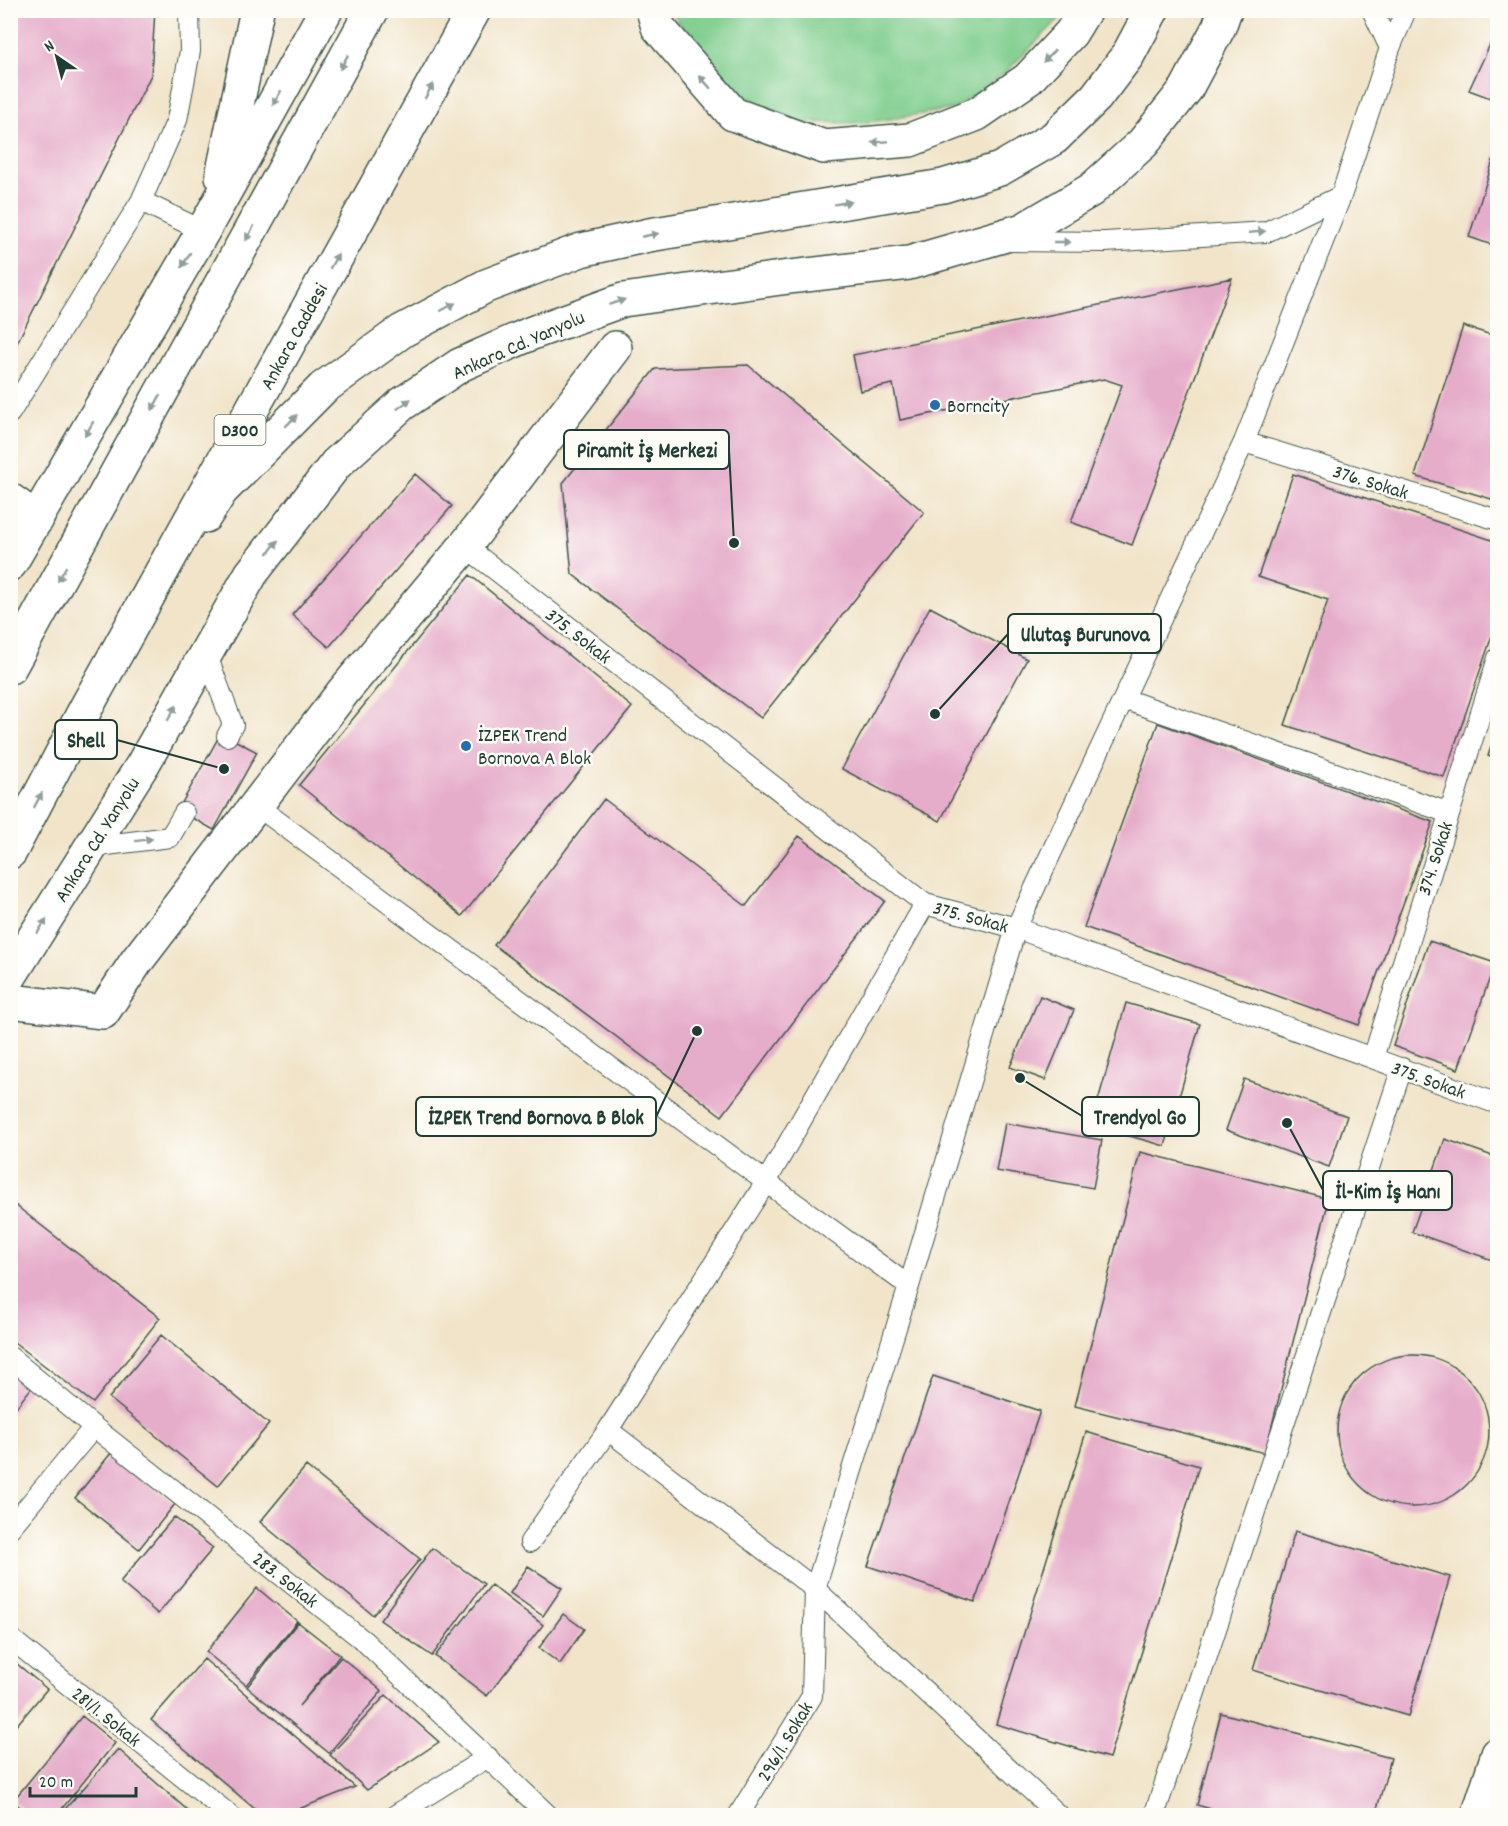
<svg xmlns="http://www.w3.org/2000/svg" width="1508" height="1826" font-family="Dekko,sans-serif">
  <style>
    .green { fill: #7fce8e; stroke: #4f8661; stroke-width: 1.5 }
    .building { fill: #e6adcb }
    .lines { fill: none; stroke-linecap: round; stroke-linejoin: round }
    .lane-casing { stroke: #3e564a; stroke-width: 22 }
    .street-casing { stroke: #3e564a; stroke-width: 36 }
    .secondary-casing { stroke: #3e564a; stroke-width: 36 }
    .primary-casing { stroke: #3e564a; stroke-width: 36 }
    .highway-casing { stroke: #3e564a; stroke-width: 36 }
    .lane { stroke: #fff; stroke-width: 20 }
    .street { stroke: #fff; stroke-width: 33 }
    .secondary { stroke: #fff; stroke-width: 33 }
    .primary { stroke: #fff; stroke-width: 33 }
    .highway { stroke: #fff; stroke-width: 33 }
    .oneway { fill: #8f9e9a }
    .poi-dot { fill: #1f6fb2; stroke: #fdfcf7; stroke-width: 2 }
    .labels { text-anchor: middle; stroke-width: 5; stroke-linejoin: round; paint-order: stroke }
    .shield { fill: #fdfcf7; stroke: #62766e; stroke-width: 1.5 }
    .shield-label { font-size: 18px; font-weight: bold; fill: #1f3d34 }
    .street-label { font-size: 20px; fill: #1f3d34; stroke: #fdfcf7 }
    .poi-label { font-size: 20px; fill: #1f3d34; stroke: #fdfcf7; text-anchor: start }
    .leader { fill: none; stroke: #1f3d34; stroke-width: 2 }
    .callout-dot { fill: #1f3d34; stroke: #fdfcf7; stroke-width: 2 }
    .callout { fill: #fdfcf7; stroke: #1f3d34; stroke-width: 2 }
    .callout-label { font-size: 21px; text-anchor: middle; font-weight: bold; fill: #1f3d34 }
  </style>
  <rect width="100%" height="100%" fill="#fdfcf7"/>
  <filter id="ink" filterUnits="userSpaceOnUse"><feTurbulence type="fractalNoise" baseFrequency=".0167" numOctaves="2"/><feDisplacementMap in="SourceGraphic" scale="12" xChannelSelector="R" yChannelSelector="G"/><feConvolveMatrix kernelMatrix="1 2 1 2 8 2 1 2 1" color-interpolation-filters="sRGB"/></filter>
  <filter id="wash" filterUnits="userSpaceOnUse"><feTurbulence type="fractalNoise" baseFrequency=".008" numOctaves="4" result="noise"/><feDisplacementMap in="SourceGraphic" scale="24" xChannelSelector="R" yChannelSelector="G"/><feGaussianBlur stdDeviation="1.35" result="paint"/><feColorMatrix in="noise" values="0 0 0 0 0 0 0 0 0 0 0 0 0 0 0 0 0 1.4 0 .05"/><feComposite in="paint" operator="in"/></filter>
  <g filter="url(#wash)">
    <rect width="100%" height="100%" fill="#f1e4c9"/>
    <path class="green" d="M671 11H1067L1006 72 953 109 863 123 795 122 741 95 694 44Z"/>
    <g id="blocks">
      <path class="building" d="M10 10H155L151 75 10 357Z
        M1498 27V101L1469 90Z
        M1497 148H1498V247L1469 237Z
        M1232 278 1132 545 1071 522 1122 385 1104 379 900 420 893 384 860 391 853 355Z
        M1463 326 1498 337V501L1415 476Z
        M748 365 924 512 761 718 572 574 563 483 655 369Z
        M415 474 452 506 329 647 292 615Z
        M1293 474 1498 542V618L1444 777 1285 725 1328 600 1258 577Z
        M470 575 632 707 462 916 299 785Z
        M930 607 1027 659 940 821 842 769Z
        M1158 723 1433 822 1359 1025 1084 927Z
        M1497 729H1498V759L1488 756Z
        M221 733 257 752 214 830 178 810Z
        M604 799 746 906 799 836 885 901 722 1116 494 945Z
        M1429 941 1495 963 1458 1069 1393 1046Z
        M1040 996 1074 1010 1045 1080 1010 1067Z
        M1126 1003 1200 1024 1165 1146 1091 1125Z
        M1244 1079 1347 1116 1329 1167 1226 1130Z
        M1005 1123 1102 1140 1093 1188 996 1171Z
        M1445 1139 1498 1158V1262L1412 1232Z
        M1140 1152 1329 1199 1265 1453 1075 1406Z
        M10 1201 160 1318 93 1403 10 1339Z
        M161 1335 269 1424 218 1486 109 1398Z
        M1337 1431a76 76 0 1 1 152 0a76 76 0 1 1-152 0Z
        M10 1368 33 1386 10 1415Z
        M933 1376 1040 1411 975 1602 868 1566Z
        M1086 1432 1199 1466 1109 1758 996 1724Z
        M111 1453 175 1504 139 1549 75 1498Z
        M306 1466 420 1559 373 1615 260 1522Z
        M174 1517 213 1548 158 1614 120 1582Z
        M1295 1531 1450 1577 1408 1716 1253 1670Z
        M432 1548 484 1584 432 1656 380 1620Z
        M528 1566 562 1588 543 1616 510 1593Z
        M491 1585 543 1625 487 1696 435 1656Z
        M257 1588 297 1621 246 1685 206 1652Z
        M563 1614 584 1629 560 1664 539 1648Z
        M298 1622 340 1655 299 1706 341 1657 382 1691 329 1753 247 1687Z
        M10 1658 47 1689 10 1733Z
        M204 1659 355 1787 281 1816H263L151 1720Z
        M386 1695 439 1742 367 1790 330 1755Z
        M1221 1713 1391 1758 1375 1816H1235L1197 1805Z
        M82 1716 115 1743 56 1816H30L13 1801Z
        M118 1749 194 1816H59Z"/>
    </g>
  </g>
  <g filter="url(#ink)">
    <use href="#blocks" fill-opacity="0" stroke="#3e564a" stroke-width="1.5"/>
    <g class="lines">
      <defs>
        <path id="lane" d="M1372 10 1390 48
          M141 201 177 120 190 51 189 10
          M1010 241 1105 242 1266 232 1341 196
          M10 413 141 201 203 231
          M1244 442 1498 520
          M465 546 925 904 1016 928 1498 1104
          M206 653 233 725 227 736
          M1124 699 1449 813
          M257 806 766 1182 909 1286
          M91 847 170 837 184 813
          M1373 1058 1498 658
          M10 1357 94 1427 364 1641 549 1816
          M608 1430 815 1589 1059 1816
          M10 1528 94 1427
          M530 1542 608 1430 766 1182 925 904
          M10 1638 231 1816
          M394 1816 488 1757
          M738 1816 812 1696 815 1589 909 1286 1016 928 1244 442 1341 196 1390 48 1406 10
          M1154 1816 1402 1068"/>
        <path id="street" d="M10 500 37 519
          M10 1001 103 1012 136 962 343 692 465 546 615 348"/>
        <path id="secondary" d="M1478 1816 1498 1754"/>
        <path id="primary" d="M653 10 658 27 733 114 824 147 910 140 977 114 1028 79 1071 33 1085 10
          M222 176 257 10
          M205 516 221 491 323 388 402 331 486 286 581 250 649 235 943 186 1000 169 1054 138 1096 97 1128 55 1152 10
          M10 564 203 231 326 10
          M10 976 143 764 251 574 336 464 402 404 460 365 532 333 623 300 781 278 909 263 1023 230 1091 190 1143 143 1186 89 1219 27 1225 10"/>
        <path id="highway" d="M10 667 372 10
          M10 852 87 706 474 10"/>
      </defs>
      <use href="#lane" class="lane-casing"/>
      <use href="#street" class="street-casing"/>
      <use href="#secondary" class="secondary-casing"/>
      <use href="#primary" class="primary-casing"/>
      <use href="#highway" class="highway-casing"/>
      <use href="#lane" class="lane"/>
      <use href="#street" class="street"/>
      <use href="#secondary" class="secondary"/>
      <use href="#primary" class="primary"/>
      <use href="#highway" class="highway"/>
    </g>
    <defs><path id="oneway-solid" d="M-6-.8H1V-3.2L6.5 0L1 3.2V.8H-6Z" transform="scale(1.5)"/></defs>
    <g class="oneway">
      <use href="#oneway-solid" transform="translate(1049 56) rotate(134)"/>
      <use href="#oneway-solid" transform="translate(344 62) rotate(119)"/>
      <use href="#oneway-solid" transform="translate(705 82) rotate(-131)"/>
      <use href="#oneway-solid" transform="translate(429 91) rotate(-61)"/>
      <use href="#oneway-solid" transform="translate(277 98) rotate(119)"/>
      <use href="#oneway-solid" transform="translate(880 142) rotate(175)"/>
      <use href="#oneway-solid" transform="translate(843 203) rotate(-9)"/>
      <use href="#oneway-solid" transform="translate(1257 232) rotate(-6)"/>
      <use href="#oneway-solid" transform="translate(250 233) rotate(119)"/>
      <use href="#oneway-solid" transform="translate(650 235) rotate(-11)"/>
      <use href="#oneway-solid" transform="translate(1062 242)"/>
      <use href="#oneway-solid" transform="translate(186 260) rotate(120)"/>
      <use href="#oneway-solid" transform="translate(334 261) rotate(-61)"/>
      <use href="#oneway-solid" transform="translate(617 302) rotate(-18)"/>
      <use href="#oneway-solid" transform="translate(448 307) rotate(-28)"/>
      <use href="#oneway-solid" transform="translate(156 403) rotate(119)"/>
      <use href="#oneway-solid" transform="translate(404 404) rotate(-37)"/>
      <use href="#oneway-solid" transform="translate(291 421) rotate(-45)"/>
      <use href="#oneway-solid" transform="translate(89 429) rotate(120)"/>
      <use href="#oneway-solid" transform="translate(273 547) rotate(-52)"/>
      <use href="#oneway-solid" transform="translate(62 574) rotate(119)"/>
      <use href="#oneway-solid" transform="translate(172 713) rotate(-60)"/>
      <use href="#oneway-solid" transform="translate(38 800) rotate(-62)"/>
      <use href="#oneway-solid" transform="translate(144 840) rotate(-7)"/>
      <use href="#oneway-solid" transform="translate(42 926) rotate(-58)"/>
    </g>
  </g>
  <g class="poi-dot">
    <circle cx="935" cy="405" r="6"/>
    <circle cx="466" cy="746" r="6"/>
  </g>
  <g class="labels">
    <rect class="shield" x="214.5" y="415" width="51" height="30" rx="4.5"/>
    <g class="shield-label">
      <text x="240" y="436">D300</text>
    </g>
    <g class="street-label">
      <text transform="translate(293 336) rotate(-61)" y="7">Ankara Caddesi</text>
      <text transform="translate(518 344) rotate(-24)" y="7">Ankara Cd. Yanyolu</text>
      <text transform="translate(1371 481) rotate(17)" y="7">376. Sokak</text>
      <text transform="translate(579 635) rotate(38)" y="7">375. Sokak</text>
      <text transform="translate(96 839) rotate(-58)" y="7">Ankara Cd. Yanyolu</text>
      <text transform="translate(1434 858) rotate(-72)" y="7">374. Sokak</text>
      <text transform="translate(971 916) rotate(15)" y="7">375. Sokak</text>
      <text transform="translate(1429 1079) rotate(20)" y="7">375. Sokak</text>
      <text transform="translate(286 1579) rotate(38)" y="7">283. Sokak</text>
      <text transform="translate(107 1716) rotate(39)" y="7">281/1. Sokak</text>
      <text transform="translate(784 1741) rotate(-59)" y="7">296/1. Sokak</text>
    </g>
    <g class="poi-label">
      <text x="947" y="412">Borncity</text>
      <text x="478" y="741">İZPEK Trend<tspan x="478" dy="23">Bornova A Blok</tspan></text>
    </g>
  </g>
  <path class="leader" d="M734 543L729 450M935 714L1008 634M224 769L117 740M1020 1078L1082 1116M697 1031L656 1117M1287 1123L1323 1190"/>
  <g class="callout-dot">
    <circle cx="734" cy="543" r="6"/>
    <circle cx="935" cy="714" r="6"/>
    <circle cx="224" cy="769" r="6"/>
    <circle cx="1020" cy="1078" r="6"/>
    <circle cx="697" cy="1031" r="6"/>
    <circle cx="1287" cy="1123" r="6"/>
  </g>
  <g class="callout">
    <rect x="564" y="430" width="165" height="39" rx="6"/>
    <rect x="1008" y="614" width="153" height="39" rx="6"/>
    <rect x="55" y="720" width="62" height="39" rx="6"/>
    <rect x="1082" y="1097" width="117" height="39" rx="6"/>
    <rect x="416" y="1097" width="240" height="39" rx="6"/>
    <rect x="1323" y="1171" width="129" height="39" rx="6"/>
  </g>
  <g class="callout-label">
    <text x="647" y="457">Piramit İş Merkezi</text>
    <text x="1085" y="641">Ulutaş Burunova</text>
    <text x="86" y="747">Shell</text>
    <text x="1140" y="1124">Trendyol Go</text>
    <text x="536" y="1124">İZPEK Trend Bornova B Blok</text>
    <text x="1388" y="1198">İl-Kim İş Hanı</text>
  </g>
  <rect width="1508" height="1826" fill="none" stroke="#fdfcf7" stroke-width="36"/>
  <g transform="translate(57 57) rotate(325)" stroke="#fdfcf7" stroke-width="4.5" paint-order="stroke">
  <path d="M0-4.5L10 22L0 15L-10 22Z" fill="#1f3d34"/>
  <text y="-9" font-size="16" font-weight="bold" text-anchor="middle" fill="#1f3d34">N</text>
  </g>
  <path d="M30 1787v9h106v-9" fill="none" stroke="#1f3d34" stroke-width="3"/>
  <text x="39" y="1787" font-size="18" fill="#1f3d34" stroke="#fdfcf7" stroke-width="4.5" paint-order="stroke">20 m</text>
</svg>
